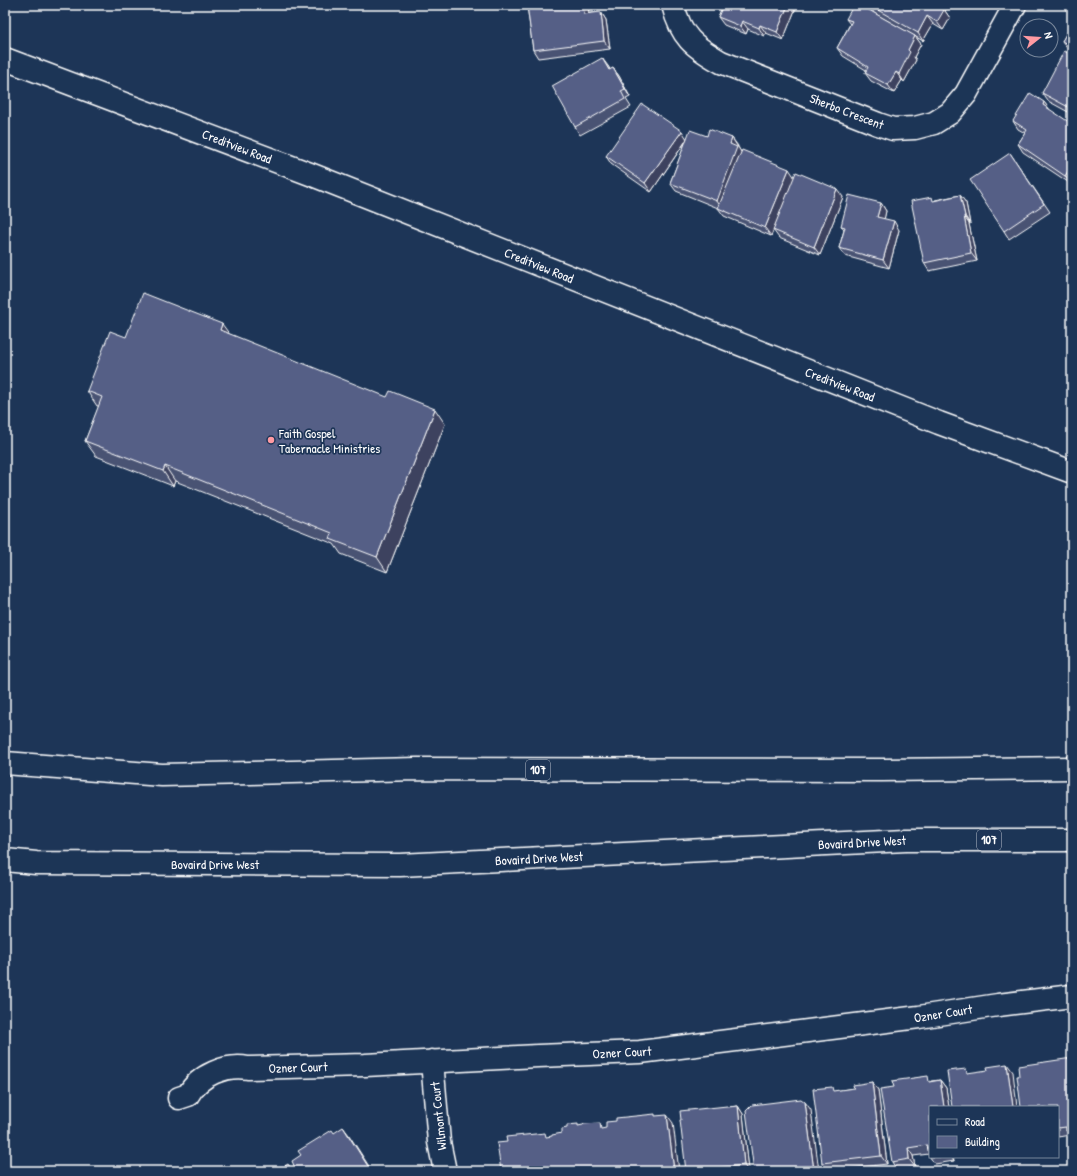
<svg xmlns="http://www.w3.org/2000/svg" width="1077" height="1176" font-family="'Patrick Hand',sans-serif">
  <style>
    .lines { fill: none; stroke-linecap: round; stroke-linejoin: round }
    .minor-casing { stroke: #fff; stroke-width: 25 }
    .major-casing { stroke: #fff; stroke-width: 25 }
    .minor { stroke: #1d3557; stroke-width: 22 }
    .major { stroke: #1d3557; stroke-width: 22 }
    .wall { fill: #495273; stroke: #fff }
    .shaded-wall { fill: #3c425e; stroke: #fff }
    .building { fill: #555f86; stroke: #fff }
    .poi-dot { fill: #ff9aa2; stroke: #1d3557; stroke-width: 1.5 }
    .labels { text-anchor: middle; stroke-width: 3.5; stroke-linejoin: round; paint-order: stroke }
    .shield { fill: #1d3557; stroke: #bbc2cd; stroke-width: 1 }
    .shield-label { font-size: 12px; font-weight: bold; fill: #fff }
    .street-label { font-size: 13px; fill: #fff; stroke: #1d3557 }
    .poi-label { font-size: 13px; fill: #fff; stroke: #1d3557; text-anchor: start }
  </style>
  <rect width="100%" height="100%" fill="#1d3557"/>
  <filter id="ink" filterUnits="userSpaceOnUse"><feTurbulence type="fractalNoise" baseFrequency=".025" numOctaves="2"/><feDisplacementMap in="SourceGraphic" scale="8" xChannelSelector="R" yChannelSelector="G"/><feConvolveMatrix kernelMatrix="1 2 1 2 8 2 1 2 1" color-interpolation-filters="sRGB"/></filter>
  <g filter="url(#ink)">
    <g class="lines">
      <defs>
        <path id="minor" d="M673 5C681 37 693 46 721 62L878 124 893 129 915 128 934 123 950 113 966 94 1015 5
          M5 59 310 174 939 423 1072 472
          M432 1061 439 1142 445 1171
          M179 1098 188 1095C199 1075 226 1064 248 1068L365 1065 538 1056 640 1052 919 1017 998 1005 1072 996"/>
        <path id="major" d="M5 763 162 775 417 769 882 770 1072 768
          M5 860 36 863 400 865 906 840H1072"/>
      </defs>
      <use href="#minor" class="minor-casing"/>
      <use href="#major" class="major-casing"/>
      <use href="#minor" class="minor"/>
      <use href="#major" class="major"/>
    </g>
    <path class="wall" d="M527 5H588L589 13 601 12 606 20 610 49 538 58 533 50Z
      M723 5H797L783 40 766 33 764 36 748 29 746 34 724 25 718 17Z
      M869 5H948L945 11 950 18 943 30 933 24 923 41 874 13Z
      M846 19 915 36 921 44 914 57 916 60 904 82 902 80 894 93 871 81 865 73 866 70 843 56 837 48 850 24Z
      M1072 24V52L1068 49 1062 41Z
      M1072 55V114L1048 101 1042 93Z
      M608 66 610 70 613 68 619 76 630 97 626 99 631 107 580 135 575 127Z
      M1044 102 1049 109 1071 184 1023 152 1018 144 1025 133 1018 129 1013 121Z
      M707 136 732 138 738 146V147L741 152 794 177 843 197 820 255 779 238 773 230 778 218 771 236 724 216 718 208 676 191 670 183 686 141 651 192 611 164 606 156 687 138Z
      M1010 153 1050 212 1009 239 1004 231Z
      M960 195 966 203 970 224H969L977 261 929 271 924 263 935 200Z
      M881 203 886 211 884 219 899 230 889 268 845 256 839 248 844 230 841 226Z
      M229 334 445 424 387 572 341 554 334 544 175 481 173 486 96 456 85 441 99 406H97L87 391 126 337Z
      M1072 1058V1139L1070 1135 1058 1137V1107L1019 1076Z
      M940 1080 946 1088 949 1107H930V1157H953L954 1161 935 1164 929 1156V1154L913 1156 915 1167 897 1170 892 1162 931 1081Z
      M872 1082 878 1090 887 1164 827 1171 822 1163 835 1091 854 1088Z
      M727 1106 728 1107 738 1106 743 1114 749 1171H686Z"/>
    <path class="shaded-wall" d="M583 5H588L590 22 584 14Z
      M788 5H797L783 40 777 32Z
      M938 5H948L945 11 950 18 943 30 937 22V6Z
      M601 12 606 20 610 49 604 41Z
      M927 16 933 24 923 41 918 33Z
      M742 21 748 29 746 34 740 26Z
      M760 25 766 33 764 36 759 28Z
      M915 36 921 44 914 57 916 60 904 82 899 74 908 50Z
      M602 58 608 66 615 78 609 70Z
      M613 68 619 76 630 97 625 89Z
      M896 72 902 80 894 93 888 85Z
      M1044 102 1050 110 1043 105Z
      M682 131 687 139 651 192 645 183Z
      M732 138 743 155 722 209 717 201 730 144Z
      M1072 165V182L1071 184 1065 176Z
      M789 169 795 178 771 236 765 228Z
      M837 189 843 197 820 255 814 247Z
      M960 195 966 203 970 224 965 216Z
      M881 203 886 211 883 225 877 217Z
      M964 216 969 224 977 261 971 253Z
      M894 221 899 230 889 268 883 260Z
      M222 324 233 339 220 330Z
      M435 409 445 424 387 572 377 557Z
      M165 466 175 481 173 486 163 471Z
      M1007 1064 1013 1072 1017 1107H1013Z
      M940 1080 946 1088 949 1107H944Z
      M872 1082 878 1090 887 1164 881 1156Z
      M805 1102 811 1110 819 1171H814Z
      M738 1106 743 1114 749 1171H748L744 1165Z
      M667 1115 673 1123 679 1171H674Z
      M343 1127 349 1135 372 1171H371Z
      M908 1148 913 1156 915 1167 909 1159Z
      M951 1157H953L954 1161Z"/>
    <path class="building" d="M527 5H583L584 14 601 12 604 41 533 50Z
      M723 5H788L777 32 760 25 759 28 742 21 740 26 718 17Z
      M860 5 915 36 908 50 910 52 899 74 896 72 888 85 865 73 868 67 837 48 852 21 846 19 853 6 858 9Z
      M869 5H938L937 6 944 10 937 22 927 16 918 33Z
      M1072 24V47L1062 41Z
      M1064 51 1072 55V109L1042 93Z
      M602 58 609 70 613 68 625 89 621 91 625 99 575 127 552 86Z
      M1030 93 1044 102 1043 105 1072 124V165L1065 176 1018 144 1027 130 1013 121Z
      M642 104 682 131 645 183 606 156Z
      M709 129 732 138 730 144 737 147 717 201 670 183 690 130 707 136Z
      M742 150 789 169 765 228 718 208Z
      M1010 153 1044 204 1004 231 970 180Z
      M796 172 837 189 814 247 773 230Z
      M849 195 881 203 877 217 894 221 883 260 839 248 845 227 841 226Z
      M960 195 965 216H964L971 253 924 263 911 201 932 197 933 201Z
      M143 293 222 324 220 330 387 397 390 391 435 409 377 557 330 539 332 533 165 466 163 471 85 441 102 397 87 391 110 331 126 337Z
      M1072 1058V1130L1066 1131V1127L1058 1128V1107H1021L1017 1076H1019L1018 1066Z
      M1007 1064 1013 1107H952L947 1071 966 1069 967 1073 988 1070 987 1067Z
      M928 1076 929 1082 940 1080 944 1107H930V1156H929L927 1145 908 1148 909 1159 892 1162 880 1089 894 1087 892 1081Z
      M872 1082 881 1156 822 1163 813 1089 832 1087 833 1091 854 1088 853 1085Z
      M801 1099 805 1102 814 1171H754L746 1111 752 1105Z
      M727 1106 728 1107 738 1106 744 1165 686 1171 680 1120H681L680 1111Z
      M655 1114V1116L667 1115 674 1171H501L497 1143 507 1142 506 1137 545 1133 546 1137 552 1136V1135L562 1133V1129L567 1128V1125L578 1124V1126L583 1125 584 1124 600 1123 601 1129 606 1128V1122L616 1121V1118Z
      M343 1127 371 1171H277L288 1164 292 1170 295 1168 292 1161 301 1155 298 1151 332 1130 334 1133Z"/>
  </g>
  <circle class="poi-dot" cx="271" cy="440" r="4"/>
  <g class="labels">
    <g class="shield">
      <rect x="526" y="760" width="24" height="20" rx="3"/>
      <rect x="977" y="830" width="24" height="20" rx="3"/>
    </g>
    <g class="shield-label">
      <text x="538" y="774">107</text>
      <text x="989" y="844">107</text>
    </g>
    <g class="street-label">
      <text transform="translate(847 111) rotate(21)" y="5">Sherbo Crescent</text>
      <text transform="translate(237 146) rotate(21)" y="5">Creditview Road</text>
      <text transform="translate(539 265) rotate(22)" y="5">Creditview Road</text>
      <text transform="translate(840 384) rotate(21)" y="5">Creditview Road</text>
      <text transform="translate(862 842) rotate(-3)" y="5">Bovaird Drive West</text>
      <text transform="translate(539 858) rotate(-3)" y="5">Bovaird Drive West</text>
      <text x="215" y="869">Bovaird Drive West</text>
      <text transform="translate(943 1013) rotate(-9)" y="5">Ozner Court</text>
      <text transform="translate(622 1052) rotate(-3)" y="5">Ozner Court</text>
      <text transform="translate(298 1067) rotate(-2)" y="5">Ozner Court</text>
      <text transform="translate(438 1116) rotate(-96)" y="5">Wilmont Court</text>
    </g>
    <g class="poi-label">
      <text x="279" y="438">Faith Gospel<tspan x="279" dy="15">Tabernacle Ministries</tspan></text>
    </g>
  </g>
  <rect width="1077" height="1176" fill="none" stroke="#1d3557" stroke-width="20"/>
  <rect x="10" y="10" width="1057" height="1156" fill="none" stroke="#fff" stroke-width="1.5" filter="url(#ink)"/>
  <rect x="929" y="1106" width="130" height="52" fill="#1d3557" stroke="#77869a"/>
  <rect x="937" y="1119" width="20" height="6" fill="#1d3557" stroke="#77869a"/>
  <text x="965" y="1126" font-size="12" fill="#ffffff">Road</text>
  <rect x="937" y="1136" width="20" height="12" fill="#555f86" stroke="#77869a"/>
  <text x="965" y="1146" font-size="12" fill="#ffffff">Building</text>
  <g transform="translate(1039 38) rotate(73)"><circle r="19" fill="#1d3557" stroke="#77869a"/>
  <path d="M0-3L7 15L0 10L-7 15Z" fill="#ff9aa2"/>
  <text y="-6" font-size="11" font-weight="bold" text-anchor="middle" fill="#ffffff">N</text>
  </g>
</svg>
